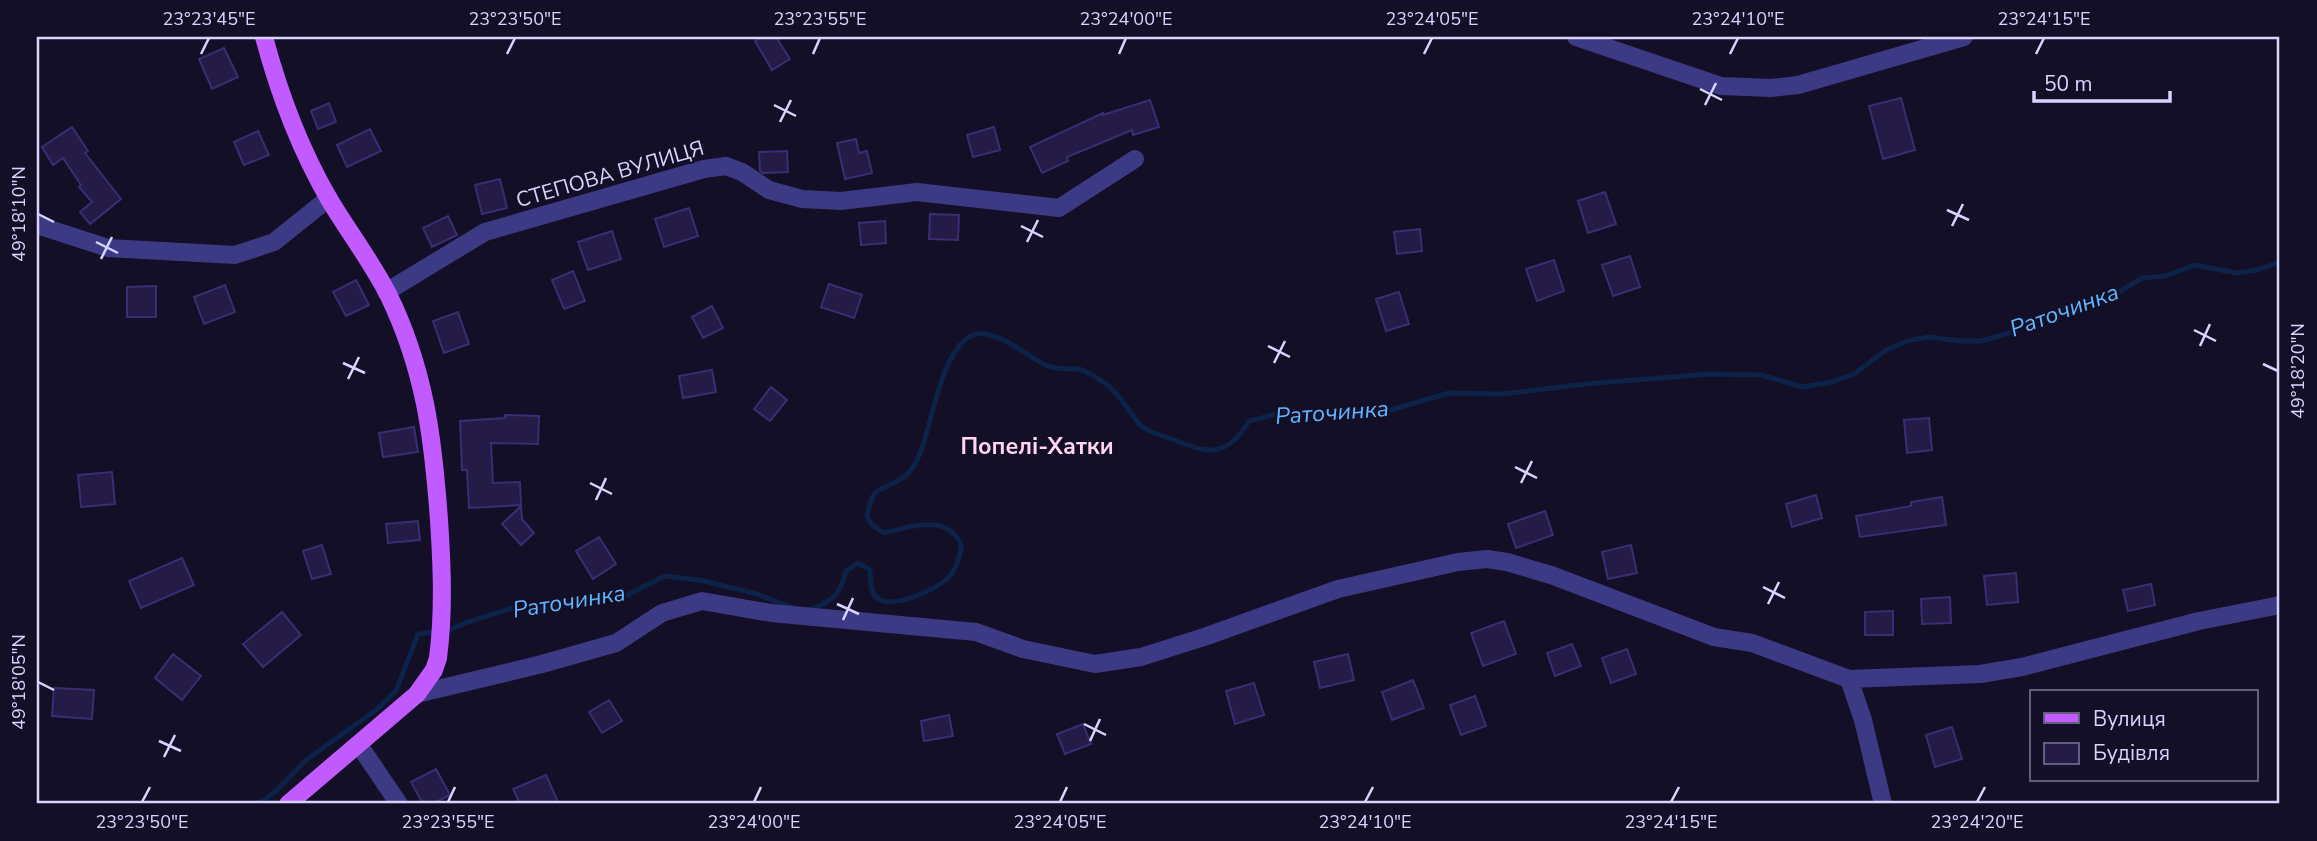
<svg xmlns="http://www.w3.org/2000/svg" width="2317" height="841" font-family="'Nunito Sans',sans-serif">
  <style>
    .lines { fill: none; stroke-linecap: round; stroke-linejoin: round }
    .stream { stroke: #0c2248; stroke-width: 5 }
    .building { fill: #241b47; stroke: #3b2d73; stroke-width: 2 }
    .minor { stroke: #3d3a85; stroke-width: 18 }
    .major { stroke: #c25bff; stroke-width: 18 }
    .ticks { fill: none; stroke: #d9d4ff; stroke-width: 2.5 }
    .labels { text-anchor: middle; stroke-width: 5; stroke-linejoin: round; paint-order: stroke }
    .street-label { font-size: 21px; fill: #d9d4ff; stroke: #130f26 }
    .water-label { font-size: 23px; font-style: italic; fill: #62b6ff; stroke: #130f26 }
    .neighbourhood-label { font-size: 23px; font-weight: bold; fill: #ffd6f0; stroke: #130f26 }
    .neatline { fill: none; stroke: #d9d4ff; stroke-width: 2.5 }
    .ticks-label { font-size: 18px; text-anchor: middle; fill: #d9d4ff }
  </style>
  <rect width="100%" height="100%" fill="#130f26"/>
  <g class="lines">
    <path class="stream" d="M807 611C831 602 840 596 846 571L858 563 870 570C871 578 869 589 875 596 890 612 935 590 948 578 954 572 958 562 960 554 962 546 961 541 955 535 939 516 905 528 884 533L872 525 867 516C873 482 881 493 904 477 912 471 917 461 921 451 933 418 940 361 966 339 987 320 1028 357 1047 366 1057 370 1068 368 1079 369 1088 371 1099 379 1106 384 1121 395 1129 412 1140 425 1147 432 1160 435 1169 438 1207 453 1226 460 1249 421L1281 413 1377 414 1449 393 1502 394 1586 384 1709 374 1761 375 1803 387 1832 382 1854 374 1886 350 1911 340 1929 337 1960 341H1981L2009 333 2069 305 2111 297 2142 278 2166 276 2194 265 2237 273 2257 270 2280 262
      M258 804 276 791 306 760 376 710 396 691 418 634 449 630 465 623 512 608 544 609 627 595 665 576 699 580 754 593 794 608"/>
  </g>
  <path class="building" d="M762 37H776L790 59 772 70 755 41Z
    M224 48 238 77 212 89 199 59Z
    M1901 98 1915 150 1883 159 1869 106Z
    M1150 100 1159 127 1133 135 1132 130 1067 157 1068 161 1042 173 1030 147 1103 113V115Z
    M329 103 336 122 318 129 311 111Z
    M72 127 88 151 85 153 121 199 90 224 80 212 92 202 79 187 81 185 63 158 53 165 42 147Z
    M994 127 1000 150 973 157 967 135Z
    M370 129 381 151 347 167 337 145Z
    M258 131 269 155 244 165 234 142Z
    M856 139 859 153 867 151 872 173 845 179 837 143Z
    M787 151 788 172 763 173 760 171 759 152Z
    M500 179 507 208 482 214 475 185Z
    M1605 192 1616 224 1588 233 1578 201Z
    M689 208 698 236 664 247 655 219Z
    M930 214 959 215 958 240 929 239Z
    M448 216 457 235 432 247 423 228Z
    M885 221 886 243 861 245 859 223Z
    M1420 229 1422 251 1397 254 1394 232Z
    M612 231 621 259 588 270 578 242Z
    M1630 256 1640 287 1613 296 1602 265Z
    M1554 260 1564 291 1537 301 1526 269Z
    M573 271 585 301 564 309 552 280Z
    M356 280 369 305 346 316 333 292Z
    M829 284 862 295 854 318 821 307Z
    M225 285 235 312 204 324 194 297Z
    M156 286V317H127V287Z
    M1399 292 1409 324 1386 331 1376 299Z
    M712 306 723 328 703 338 692 317Z
    M458 312 469 344 444 353 433 321Z
    M712 370 716 392 683 398 679 376Z
    M771 387 787 400 770 421 754 409Z
    M505 415 539 416 538 444 491 443 493 483 520 482 521 505 469 508 467 470H462L460 421 505 418Z
    M1929 418 1932 450 1907 453 1904 420Z
    M414 427 418 452 383 457 379 433Z
    M112 472 115 504 81 507 78 475Z
    M1816 495 1822 518 1792 527 1786 504Z
    M1942 497 1946 525 1860 537 1856 516 1911 506V502Z
    M521 506 522 519 534 533 521 545 502 524Z
    M1545 511 1553 535 1516 548 1508 524Z
    M418 521 420 540 388 543 386 524Z
    M599 537 616 564 593 579 576 551Z
    M322 545 331 574 312 579 303 551Z
    M1631 545 1637 573 1608 579 1602 552Z
    M182 558 194 585 141 608 129 581Z
    M2016 573 2018 602 1987 605 1984 576Z
    M2151 584 2155 605 2128 611 2123 590Z
    M1950 597 1951 623 1922 624 1921 599Z
    M1893 611V635H1865V612Z
    M282 612 301 635 263 667 243 644Z
    M1504 621 1516 654 1483 666 1471 633Z
    M1572 644 1581 666 1555 676 1547 653Z
    M1627 649 1636 674 1611 683 1602 658Z
    M173 654 201 676 182 700 155 678Z
    M1348 654 1354 680 1320 688 1314 662Z
    M1413 680 1424 708 1392 720 1382 692Z
    M1254 683 1264 715 1235 724 1226 691Z
    M54 688 94 690 92 719 52 716Z
    M1475 696 1486 726 1461 735 1450 705Z
    M609 700 622 721 602 733 589 712Z
    M949 715 953 736 924 741 921 721Z
    M1083 724 1091 744 1065 754 1057 734Z
    M1952 727 1962 759 1935 767 1926 735Z
    M436 769 450 795 432 804H423L411 782Z
    M546 775 559 804H520L513 789Z"/>
  <g class="lines">
    <path class="minor" d="M1576 37 1721 86 1771 88 1798 85 1964 37
      M37 225 108 248 235 255 274 242 329 198
      M386 292 485 232 704 169 726 166 742 172 769 190 802 199 841 201 917 192 1059 208 1135 159
      M1849 679 1863 720 1883 804
      M417 694 542 664 616 643 662 613 702 601 771 613 976 632 1023 649 1095 664 1141 657 1207 636 1338 589 1458 562 1487 559 1507 562 1551 575 1714 637 1752 643 1849 679 1980 674 2022 667 2199 621 2280 605
      M359 745 399 804"/>
    <path class="major" d="M264 37C279 93 300 149 329 199 348 231 371 261 388 294 425 370 433 437 439 520 442 566 444 612 438 658L434 670 417 694 288 804"/>
  </g>
  <path class="ticks" d="M201 54 209 38M507 54 515 38M813 54 820 38M1119 54 1126 38M1424 54 1432 38M1730 54 1738 38M2036 54 2044 38M1700 89 1722 100M774 105 796 116M1705 105 1716 83M780 122 791 100M1947 210 1969 220M38 214 54 222M1021 226 1043 237M1952 226 1963 204M96 242 118 253M1027 242 1038 220M101 259 112 237M2194 330 2216 341M1268 346 1290 357M2200 346 2210 324M343 363 365 373M1274 363 1285 341M2263 364 2278 371M348 379 359 357M1515 467 1537 478M590 483 612 494M1521 483 1532 461M596 500 606 478M1763 587 1785 598M837 604 859 614M1768 604 1779 582M843 620 853 598M38 682 54 690M1084 724 1106 735M159 741 181 751M1090 741 1100 719M164 757 175 735M142 802 150 787M448 802 455 787M754 802 761 787M1060 802 1067 787M1365 802 1373 787M1671 802 1679 787M1977 802 1985 787"/>
  <g class="labels">
    <g class="street-label">
      <text transform="translate(610 174) rotate(-16)" y="7">СТЕПОВА ВУЛИЦЯ</text>
    </g>
    <g class="water-label">
      <text transform="translate(2064 310) rotate(-20)" y="8">Раточинка</text>
      <text transform="translate(1332 412) rotate(-4)" y="8">Раточинка</text>
      <text transform="translate(569 601) rotate(-9)" y="8">Раточинка</text>
    </g>
    <g class="neighbourhood-label">
      <text x="1037" y="454">Попелі-Хатки</text>
    </g>
  </g>
  <rect width="2317" height="841" fill="none" stroke="#130f26" stroke-width="77"/>
  <rect x="2030" y="690" width="228" height="91" fill="#130f26" stroke="#625e7d" stroke-width="2"/>
  <rect x="2044" y="713" width="35" height="10" fill="#c25bff" stroke="#625e7d" stroke-width="2"/>
  <text x="2093" y="726" font-size="21" fill="#d9d4ff">Вулиця</text>
  <rect x="2044" y="743" width="35" height="21" fill="#241b47" stroke="#625e7d" stroke-width="2"/>
  <text x="2093" y="760" font-size="21" fill="#d9d4ff">Будівля</text>
  <path d="M2034 91v10h136v-10" fill="none" stroke="#d9d4ff" stroke-width="3.5"/>
  <text x="2044" y="91" font-size="21" fill="#d9d4ff" stroke="#130f26" stroke-width="5" paint-order="stroke">50 m</text>
  <rect x="38" y="38" width="2240" height="764" class="neatline"/>
  <g class="ticks-label">
    <text x="209" y="25">23°23'45"E</text>
    <text x="515" y="25">23°23'50"E</text>
    <text x="820" y="25">23°23'55"E</text>
    <text x="1126" y="25">23°24'00"E</text>
    <text x="1432" y="25">23°24'05"E</text>
    <text x="1738" y="25">23°24'10"E</text>
    <text x="2044" y="25">23°24'15"E</text>
    <text transform="translate(19 214) rotate(-90)" y="6">49°18'10"N</text>
    <text transform="translate(2298 371) rotate(-90)" y="6">49°18'20"N</text>
    <text transform="translate(19 682) rotate(-90)" y="6">49°18'05"N</text>
    <text x="142" y="828">23°23'50"E</text>
    <text x="448" y="828">23°23'55"E</text>
    <text x="754" y="828">23°24'00"E</text>
    <text x="1060" y="828">23°24'05"E</text>
    <text x="1365" y="828">23°24'10"E</text>
    <text x="1671" y="828">23°24'15"E</text>
    <text x="1977" y="828">23°24'20"E</text>
  </g>
</svg>
